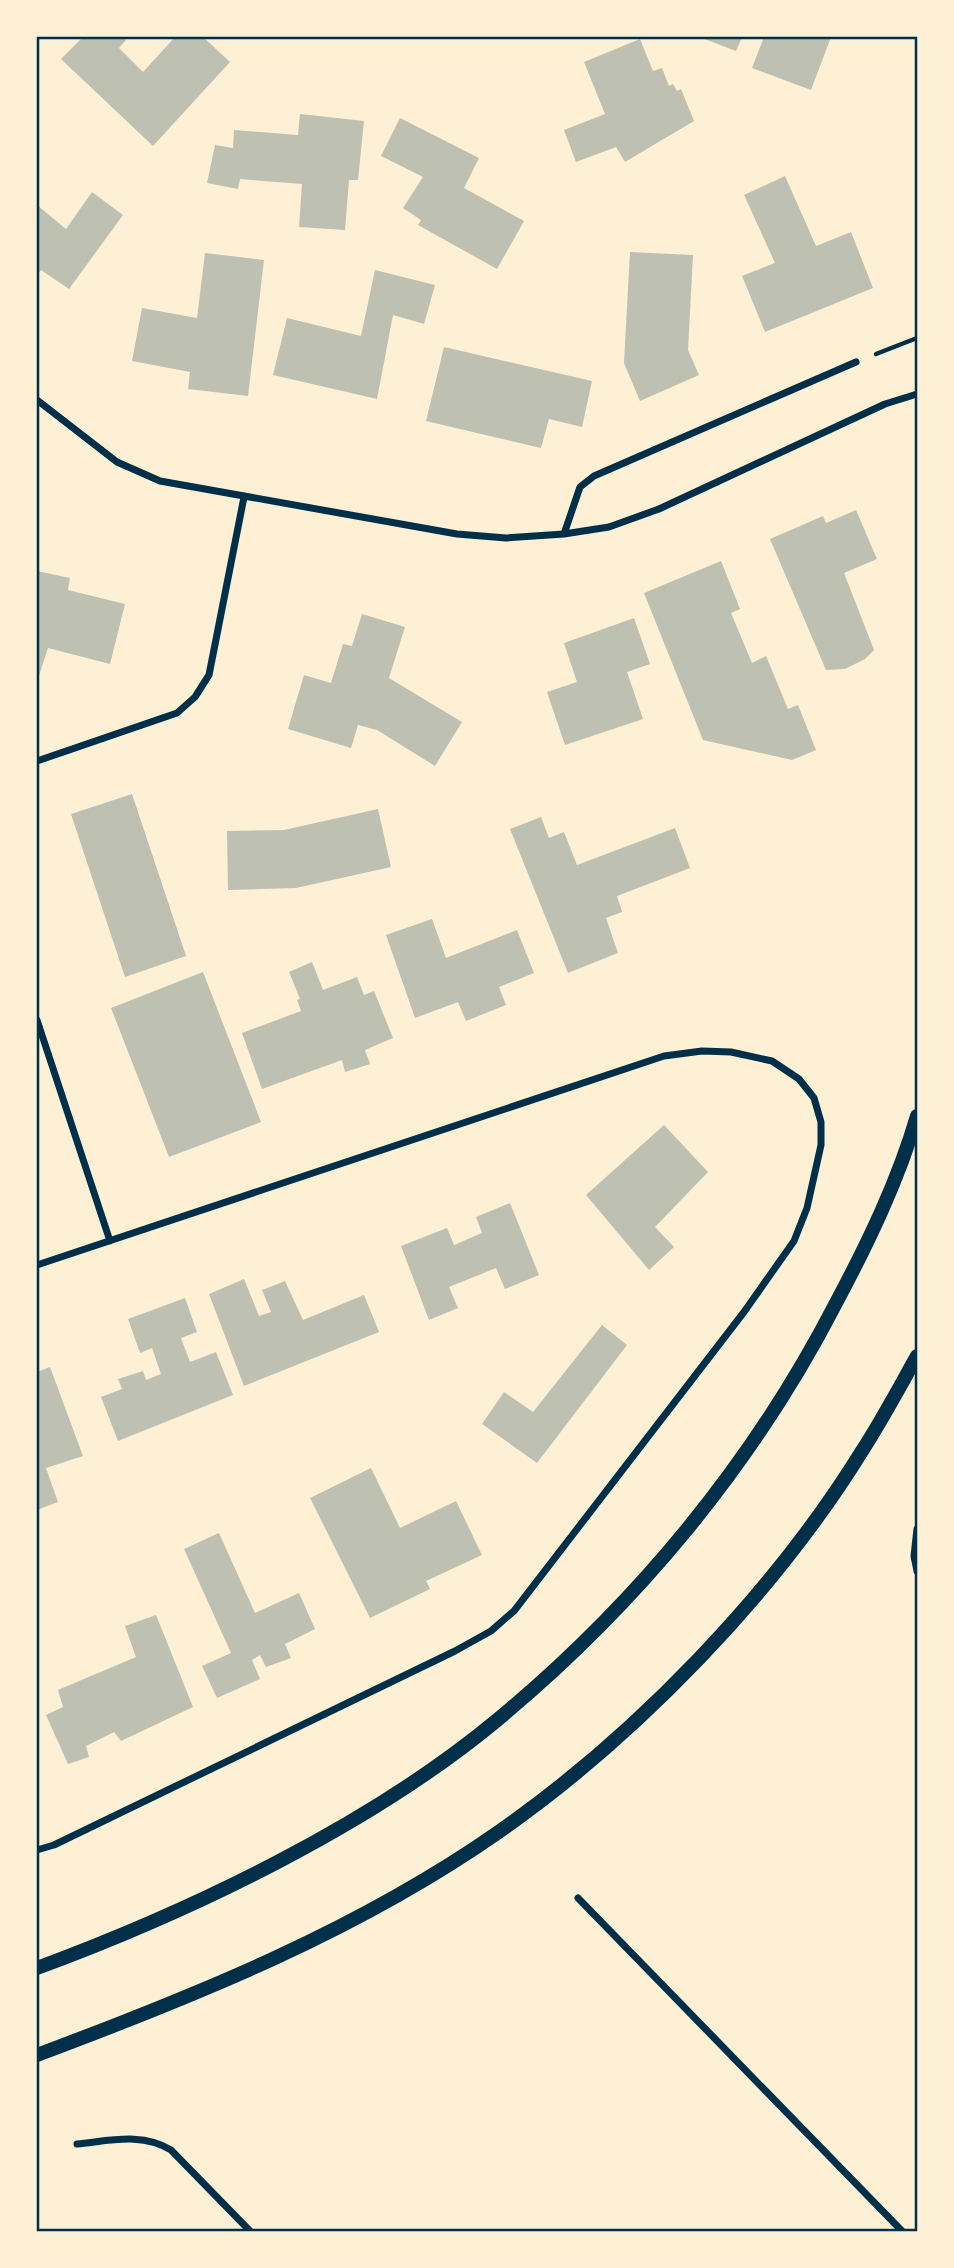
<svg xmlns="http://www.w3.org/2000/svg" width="954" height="2268" font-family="Bitter,serif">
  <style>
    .building { fill: #bec0b2 }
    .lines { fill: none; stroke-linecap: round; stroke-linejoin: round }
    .path { stroke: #003049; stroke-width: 4.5 }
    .minor { stroke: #003049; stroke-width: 7 }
    .secondary { stroke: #003049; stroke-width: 14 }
    .neatline { fill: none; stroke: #003049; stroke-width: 2.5 }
  </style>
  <rect width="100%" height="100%" fill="#fdf0d5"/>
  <path class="building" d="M83 37H121L126 40 119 48 143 72 175 37H203L230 62 153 146 61 59Z
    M699 37H742L736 51Z
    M764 37H831L811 90 752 68Z
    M640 39 653 71 662 68 669 86 673 84 677 91 681 89 694 121 625 162 616 147 576 162 564 130 605 114 584 62Z
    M300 114 364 121 358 180H349L345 230 299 227 302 184 240 179 238 189 207 183 215 145 233 148 234 130 298 135Z
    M400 118 479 158 464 188 524 221 497 269 418 225 421 220 403 208 423 177 381 156Z
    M785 176 816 246 851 232 873 288 765 332 742 276 775 263 744 195Z
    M92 192 123 215 69 289 41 270 37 275V205L66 229Z
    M630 252 693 255 688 350 699 375 640 401 624 363Z
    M205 253 264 260 248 396 188 389 190 372 132 361 142 308 197 318Z
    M375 270 435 285 424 324 393 315 377 399 273 375 287 318 361 336Z
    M444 347 592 381 582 427 549 419 541 448 426 421Z
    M856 510 877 559 844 573 874 650 865 659 845 669 826 670 770 539 823 516 826 523Z
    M721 561 740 609 731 613 752 663 766 656 788 709 798 705 816 750 792 760 703 740 644 593Z
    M37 571 70 578 68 590 125 604 110 664 48 648 37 682Z
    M362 614 405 627 389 678 462 722 435 766 377 730 358 725 351 748 288 729 304 675 331 683 343 644 352 646Z
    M634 618 650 664 627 672 643 719 565 745 547 692 577 682 564 643Z
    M132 794 186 956 125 977 71 814Z
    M378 809 391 867 296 888 228 890 227 831 284 830Z
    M541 817 549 838 564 832 577 865 675 828 690 868 617 896 622 912 606 918 618 953 568 973 510 829Z
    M432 919 446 958 517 930 534 973 499 987 506 1005 466 1021 458 1002 415 1018 386 935Z
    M312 962 323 990 357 977 364 995 374 991 393 1038 365 1050 370 1064 345 1072 342 1060 262 1089 242 1033 301 1011 297 1000 300 999 289 972Z
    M203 972 261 1122 169 1157 111 1008Z
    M664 1125 708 1172 655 1227 674 1247 649 1270 586 1195Z
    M510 1203 539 1275 505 1289 496 1268 449 1287 458 1308 429 1320 401 1246 447 1228 454 1245 482 1233 476 1217Z
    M244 1279 259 1316 271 1312 262 1290 285 1281 303 1320 364 1295 379 1332 244 1386 209 1294Z
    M185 1298 197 1332 181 1338 190 1362 216 1352 233 1395 118 1441 101 1397 122 1389 118 1379 143 1371 146 1380 161 1374 152 1348 140 1353 128 1319Z
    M602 1325 627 1345 537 1463 482 1424 504 1392 533 1412Z
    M50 1367 83 1456 46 1468 58 1502 37 1510V1372Z
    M371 1468 400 1528 456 1501 482 1555 426 1581 430 1589 370 1618 310 1498Z
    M219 1533 255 1613 299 1593 315 1629 285 1644 291 1658 266 1667 260 1655 252 1660 260 1679 217 1698 202 1666 231 1653 184 1549Z
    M156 1615 193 1707 121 1741 114 1732 86 1746 89 1757 68 1764 46 1715 63 1707 58 1690 136 1657 125 1626Z"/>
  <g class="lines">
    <path class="path" d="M876 354 917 338"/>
    <path class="minor" d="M37 400 117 462 160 481 457 534 506 538 564 534 609 527 659 509 885 404 917 394
      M564 534 580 487 594 476 856 362
      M37 761 177 713 195 697 209 675 244 497
      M37 1020 110 1241
      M37 1265 664 1056 702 1051 731 1052 772 1061 799 1079 814 1098 821 1122V1145L807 1208 794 1241 744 1312 514 1611 491 1631 455 1651 54 1845 37 1850
      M917 1529 914 1556 917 1571
      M578 1898 902 2231
      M77 2144C109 2141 142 2132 171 2150L250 2231"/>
    <path class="secondary" d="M37 1968C191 1911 369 1826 496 1721 636 1605 753 1464 836 1303 868 1243 898 1181 917 1116
      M37 2055C197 1995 359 1930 500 1831 637 1735 774 1593 862 1451 882 1420 899 1388 917 1356"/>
  </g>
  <rect width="954" height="2268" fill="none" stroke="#fdf0d5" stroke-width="77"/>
  <rect x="38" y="38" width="878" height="2192" class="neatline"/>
</svg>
